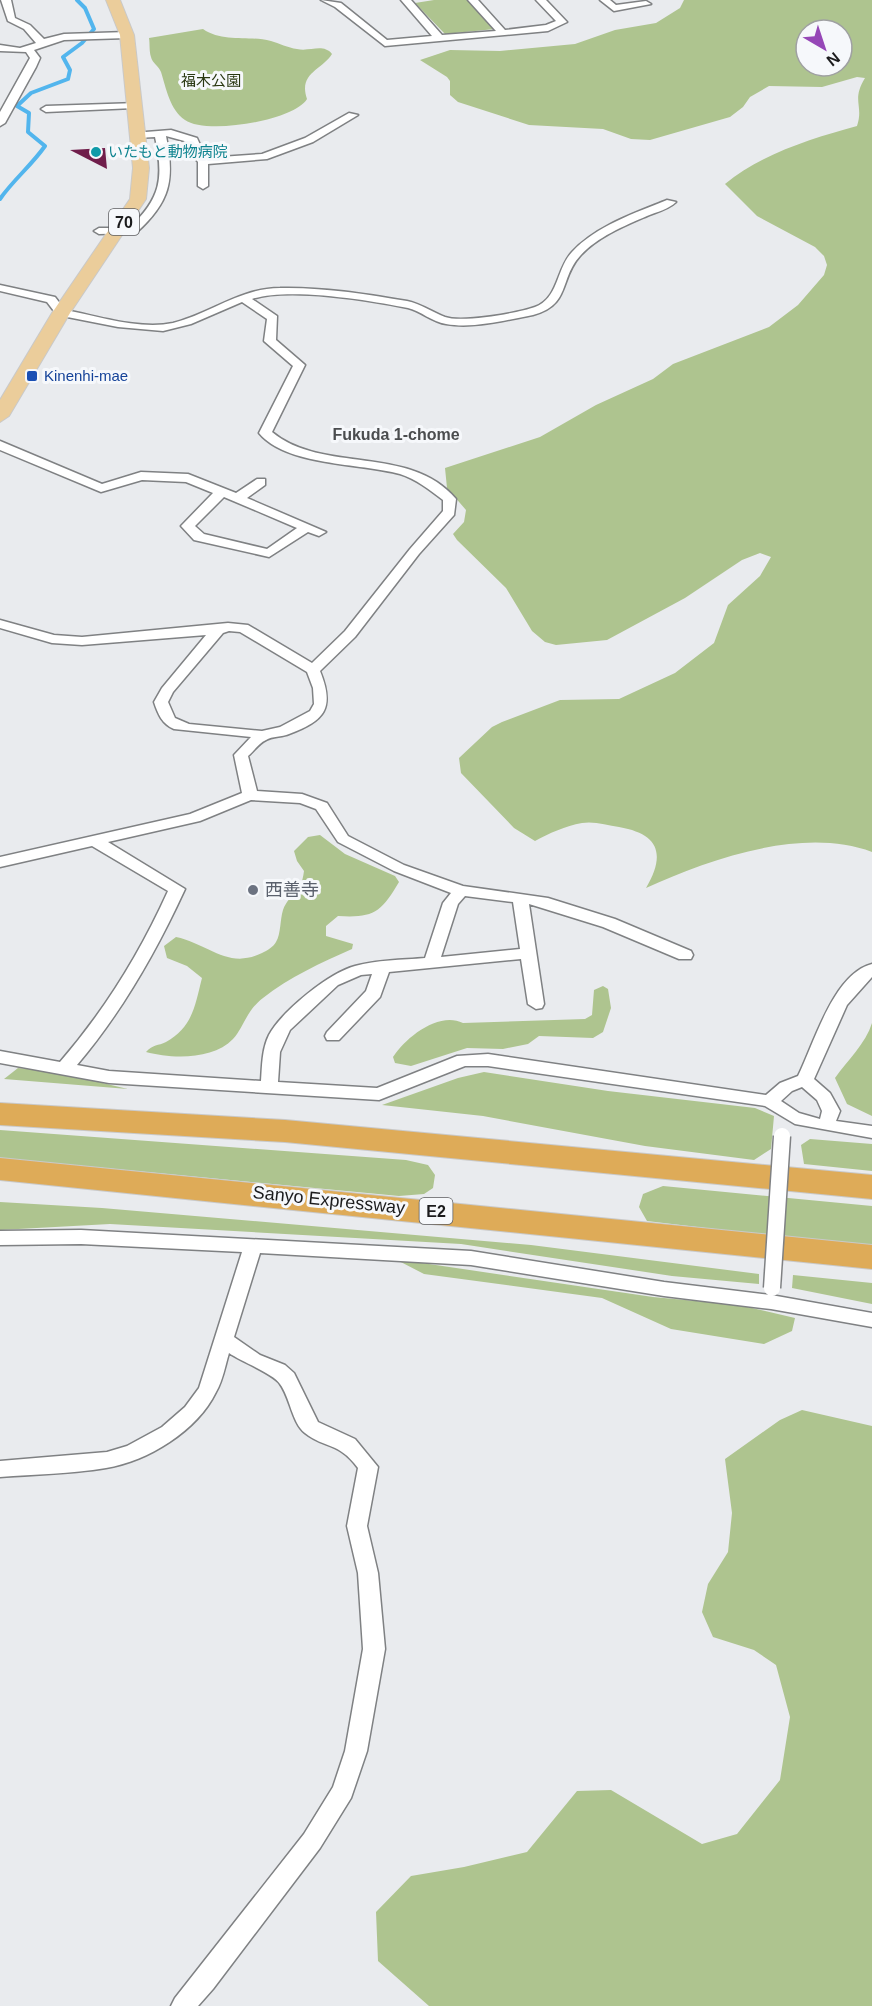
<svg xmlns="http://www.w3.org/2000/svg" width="872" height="2006" font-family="Helvetica,'Noto Sans JP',sans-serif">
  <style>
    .green { fill: #aec48f; fill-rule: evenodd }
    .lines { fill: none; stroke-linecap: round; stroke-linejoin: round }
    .stream { stroke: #52b5ed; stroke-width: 4 }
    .building { fill: #701e4b }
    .street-casing { stroke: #7f8183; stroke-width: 3 }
    .primary-casing { stroke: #c9c9c9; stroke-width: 2 }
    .highway-casing { stroke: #c9c9c9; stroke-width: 2 }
    .street { fill: #fff; fill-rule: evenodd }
    .primary { fill: #ebcd9b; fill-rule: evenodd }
    .highway { fill: #deab58; fill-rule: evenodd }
    .street-bridge-casing { stroke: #7f8183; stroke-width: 19; stroke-linecap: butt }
    .street-bridge { stroke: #fff; stroke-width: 16 }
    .culture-dot { fill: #0f9aa8; stroke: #f6f8fb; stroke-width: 2 }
    .transit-dot { fill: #1a4fb4; stroke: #f6f8fb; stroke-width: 2 }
    .worship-dot { fill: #6b7280; stroke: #f6f8fb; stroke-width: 2 }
    .labels { text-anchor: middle; stroke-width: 6; stroke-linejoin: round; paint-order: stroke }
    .far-park-label { font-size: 15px; fill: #2a3813; stroke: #f6f8fb }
    .far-culture-label { font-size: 15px; fill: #0d838f; stroke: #f6f8fb; text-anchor: start }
    .far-transit-label { font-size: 15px; fill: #164399; stroke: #f6f8fb; text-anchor: start }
    .shield { fill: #f6f8fb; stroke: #5d5e60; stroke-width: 1.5 }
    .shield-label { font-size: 16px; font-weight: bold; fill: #1c1c1d }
    .far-neighbourhood-label { font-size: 16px; font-weight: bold; fill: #4b4d4f; stroke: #f6f8fb }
    .worship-label { font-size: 18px; fill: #5b616d; stroke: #f6f8fb; text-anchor: start }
    .street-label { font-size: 18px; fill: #1c1c1d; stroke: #f6f8fb }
  </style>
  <rect width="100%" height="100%" fill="#e9ebee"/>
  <path class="green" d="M434 0H467L495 29 445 34 415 3Z
    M684 0H872V852C803 826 710 859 646 888 666 854 659 834 619 827 607 825 594 821 582 823 565 826 550 833 535 841L514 828 461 773 459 758 492 727 502 722 560 700 619 699 675 673 714 643 728 605 760 576 771 557 760 553 742 560 685 598 607 640 556 645 545 642 532 631 506 588 457 540 453 534 464 522 466 510 447 488 445 468 540 437 596 405 653 379 673 364 769 327 798 305 824 275 827 265 824 256 815 247 757 216 725 184C761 154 813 138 857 126 864 105 851 101 865 78L857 77 822 87 769 86 750 97 743 107 730 117 650 140 631 139 603 129 529 125 458 102 450 95V81L447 77 420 60 450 50 500 51 575 44 615 30 656 23 680 8ZM806 30H842V66H806Z
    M203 29C223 43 248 35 271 41 279 43 288 48 297 49 310 52 323 43 332 54 322 70 298 73 307 99 294 121 206 135 185 120 170 110 166 88 161 72 159 66 152 63 151 57 149 51 150 44 149 38Z
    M320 835 345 854 395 876 399 882C381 913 373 918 338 916L326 926V936L353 944 352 949C321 963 289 977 263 998 246 1011 244 1027 233 1039 213 1060 172 1059 146 1052 153 1044 158 1046 166 1042 193 1027 195 1005 202 978L187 966 167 958 164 946 176 937C209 944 228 970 262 953 267 951 274 946 276 942 281 934 280 919 283 910 290 892 301 896 304 871L297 861 294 851 308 837Z
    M603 986 608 989 611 1008 603 1032 593 1038 539 1036 528 1044 503 1049 467 1048 411 1066 395 1063 393 1057C406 1037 439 1011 463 1023L585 1019 592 1015 594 990Z
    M872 1023V1116L847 1104 835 1078C847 1061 866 1043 872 1023Z
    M18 1068 51 1071 128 1089 4 1079Z
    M484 1072 608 1091 755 1108 774 1116 771 1149 754 1160 645 1146 483 1116 382 1105 458 1078Z
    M0 1130 406 1160 428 1165 435 1175 433 1188 424 1194 399 1196 0 1158Z
    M810 1139 872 1144V1171L804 1164 801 1145Z
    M663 1186 872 1206V1248L647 1221 639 1207 643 1194Z
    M0 1202 102 1208 531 1245 759 1274V1284L672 1276 461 1244 110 1224 0 1230Z
    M395 1259 653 1297 739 1305 795 1318 792 1331 764 1344 671 1329 602 1298 424 1274Z
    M793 1275 872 1283V1304L792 1288Z
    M802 1410 872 1426V2006H429L378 1961 376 1912 411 1876 464 1867 527 1852 577 1791 611 1790 702 1844 737 1834 780 1780 790 1717 776 1665 754 1650 713 1637 702 1612 708 1584 728 1552 732 1513 725 1459 780 1420Z"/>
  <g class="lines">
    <path class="stream" d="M0 199C14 179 31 166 45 146L28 132 29 113 17 106 31 93 68 79 70 70 63 57 82 43 94 29 85 8 77 0"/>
  </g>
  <path class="building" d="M105 148 107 169 70 150Z"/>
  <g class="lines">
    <defs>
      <path id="street" d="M1 0H11L15 18 30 25 44 39 64 34 127 32 132 35 127 38 64 40 34 50 40 58 36 67 5 123 0 126V112L30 58 26 52 0 51V45L20 48 36 43 24 29 8 21Z
        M321 0 341 3 387 40 432 36 401 0H411L442 35 496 31 468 0H478L505 30 546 25 556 21 536 0H546L567 22 548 31 385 46 335 7Z
        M600 0H610L616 5 646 1 651 4 614 11Z
        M138 103 139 105 134 108 46 112 41 109 46 106Z
        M349 113 358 115 313 142 267 159 208 164V186L203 189 198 186V162L193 156 188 142 166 136C175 181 170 202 136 233L99 234 94 231 99 228H129C161 199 164 178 155 137L137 138 132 135 133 133 171 130 197 138 206 158 262 154 305 138Z
        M667 200 676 202C669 209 657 212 647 216 624 226 597 237 580 256 559 279 571 305 533 315 506 320 473 329 446 324 432 322 421 311 408 308 369 300 288 287 252 299L277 316 276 340 305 365 272 432C322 474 410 444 456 499L454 515 419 554 355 637 320 671C335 708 325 721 289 734 282 737 272 736 266 740 259 743 254 751 248 756L257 791 302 794 327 803 348 836 404 865 463 886 548 898 615 919 691 951 693 955 691 959H679L603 927 529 904 544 1004 542 1008 536 1009 528 1004 521 959 389 972 380 997 339 1040H327L325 1036 327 1032 366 991 372 974 361 975 338 985 290 1030 280 1052 278 1082 377 1088 457 1056 488 1054 766 1095 780 1083 798 1076C814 1044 833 974 872 964V977L847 1005 814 1079 830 1093 840 1111 836 1121 872 1126V1138L795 1124 765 1106 488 1066H465L379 1100 109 1083 0 1063V1051L60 1062C105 1010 140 953 168 891L92 846 0 867V857L190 814 242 793 234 755 251 737 174 729C162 724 158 714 154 702L162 688 206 635 82 645 52 643 0 628V620L54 635 82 637 228 623 248 625 312 663 345 631 410 549 443 511V500C430 490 416 479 400 474 360 463 286 466 259 433L293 366 264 341 267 319 242 302 191 324 163 331 118 327 57 315 47 302 0 291V285L55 297 65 310C98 316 139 330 173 323 210 314 240 288 280 288 322 287 366 294 407 301 421 304 432 312 445 317 462 323 518 313 535 307 559 298 556 269 572 252 596 226 635 213 667 200ZM229 631 240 632 307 672 313 688 314 704 310 711 280 727 262 731 189 724 175 718 168 702 173 692 223 633ZM251 800 300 803 316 809 338 842 394 871 451 893 443 903 425 958C402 960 376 960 355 966 329 973 282 1011 269 1035 262 1049 262 1066 261 1081L109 1071 77 1065C122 1012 156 952 185 889L108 842 200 821ZM465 896 513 902 520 949 441 957 458 904ZM802 1087 817 1100 822 1111 820 1119 799 1113 781 1101 792 1091Z
        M0 441 102 484 141 472 188 474 236 493 257 479H265V485L247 498 326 532 319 536 308 532 269 557 194 540 181 526 213 493 186 482 142 480 101 492 0 450ZM224 497 297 528 267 549 204 534 195 526Z
        M81 1230 471 1251 664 1282 771 1295 872 1313V1327L771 1309 664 1296 471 1265 260 1253 234 1337 260 1355 285 1365 294 1373 318 1422 355 1439 378 1467 367 1526 378 1573 385 1649 367 1751 351 1798 320 1848 213 1989 198 2006H171L175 1998 304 1834 333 1787 345 1751 363 1649 358 1573 347 1526 358 1468C338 1441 325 1449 305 1433 292 1423 290 1397 280 1384 274 1374 242 1362 229 1353 225 1366 223 1380 216 1392 197 1431 148 1461 106 1468 71 1474 35 1474 0 1477V1461L107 1452 127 1446 162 1427 185 1407 199 1388 242 1252 81 1244 0 1245V1231Z"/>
      <path id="primary" d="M106 0H120L134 35 149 168 146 199 70 313 9 416 0 422V400L52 313 130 199 133 168 120 35Z"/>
      <path id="highway" d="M0 1103 285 1120 872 1175V1199L285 1142 0 1125Z
        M0 1158 872 1245V1269L0 1180Z"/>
    </defs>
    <use href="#street" class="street-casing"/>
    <use href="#primary" class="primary-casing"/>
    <use href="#highway" class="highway-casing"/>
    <use href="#street" class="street"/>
    <use href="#primary" class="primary"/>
    <use href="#highway" class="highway"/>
    <defs>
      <path id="street-bridge" d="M772 1288 782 1136"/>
    </defs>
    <use href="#street-bridge" class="street-bridge-casing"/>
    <use href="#street-bridge" class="street-bridge"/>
  </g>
  <circle class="culture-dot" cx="96" cy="152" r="6"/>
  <rect class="transit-dot" x="26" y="370" width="12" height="12" rx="3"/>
  <circle class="worship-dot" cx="253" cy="890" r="6"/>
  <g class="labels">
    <g class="far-park-label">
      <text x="211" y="86">福木公園</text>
    </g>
    <g class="far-culture-label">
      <text x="108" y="157">いたもと動物病院</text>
    </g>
    <g class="far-transit-label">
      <text x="44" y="381">Kinenhi-mae</text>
    </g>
    <g class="shield">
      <rect x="109" y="209" width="30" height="26" rx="4.5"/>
      <rect x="419.5" y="1198" width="33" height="26" rx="4.5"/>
    </g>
    <g class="shield-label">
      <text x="124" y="228">70</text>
      <text x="436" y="1217">E2</text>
    </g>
    <g class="far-neighbourhood-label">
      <text x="396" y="440">Fukuda 1-chome</text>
    </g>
    <g class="worship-label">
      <text x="265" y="896">西善寺</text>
    </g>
    <g class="street-label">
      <text transform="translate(329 1200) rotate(6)" y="6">Sanyo Expressway</text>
    </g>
  </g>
  <g transform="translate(824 48) rotate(141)"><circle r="28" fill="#f6f8fb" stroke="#9fa0a2" stroke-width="1.5"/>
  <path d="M0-4.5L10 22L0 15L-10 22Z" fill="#9647b7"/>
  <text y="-9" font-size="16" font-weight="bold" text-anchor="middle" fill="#1c1c1d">N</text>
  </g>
</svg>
